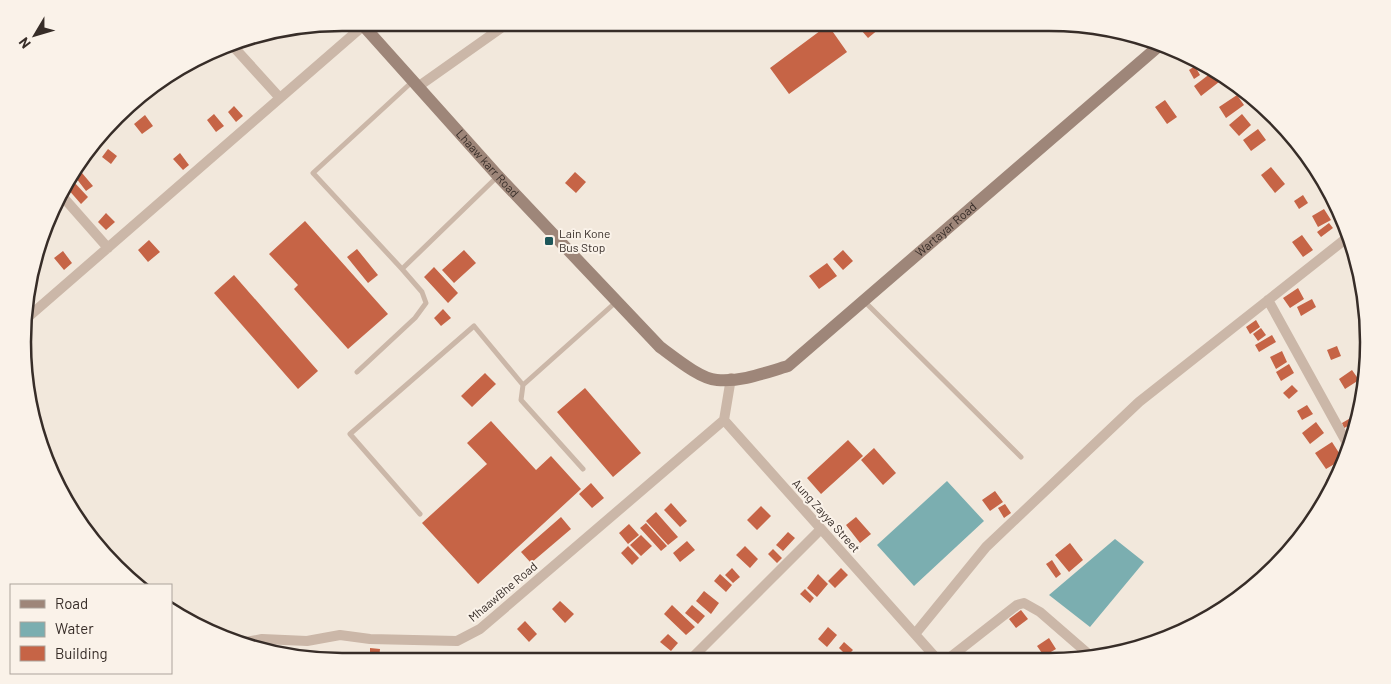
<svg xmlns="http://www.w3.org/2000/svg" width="1391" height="684" font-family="Barlow,sans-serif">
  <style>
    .water { fill: #7baeb0 }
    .building { fill: #c66446 }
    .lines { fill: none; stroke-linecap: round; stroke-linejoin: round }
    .lane { stroke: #cbb7a8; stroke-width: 5 }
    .street { stroke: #cbb7a8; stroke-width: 10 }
    .secondary { stroke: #9e8679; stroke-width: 12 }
    .poi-dot { fill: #1d5659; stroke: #faf2e9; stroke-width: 2 }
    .labels { text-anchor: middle; stroke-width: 4; stroke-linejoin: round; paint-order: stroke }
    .street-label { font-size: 12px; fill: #372d28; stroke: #faf2e9 }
    .poi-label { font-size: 12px; fill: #372d28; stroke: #faf2e9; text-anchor: start }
    .rim { fill: none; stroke: #372d28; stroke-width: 2.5 }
  </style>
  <rect width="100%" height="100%" fill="#f2e8dc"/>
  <path class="water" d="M947 481 984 521 914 586 877 545Z
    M1115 539 1144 562 1090 627 1049 595Z"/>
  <path class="building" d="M855 23H874L879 29 868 38Z
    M828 25 847 52 789 94 770 68Z
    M1195 66 1200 75 1194 79 1189 70Z
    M1211 73 1219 82 1201 96 1194 86Z
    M1237 95 1244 105 1226 118 1219 107Z
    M1165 100 1177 117 1167 124 1155 107Z
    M234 106 243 116 236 122 228 112Z
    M214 114 224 126 216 132 207 120Z
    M1242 114 1251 125 1239 136 1229 125Z
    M145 115 153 126 142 134 134 124Z
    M1258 129 1266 140 1251 151 1243 140Z
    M108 149 117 156 111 164 102 157Z
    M180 153 189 165 183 170 173 159Z
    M1271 167 1285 184 1275 193 1261 175Z
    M575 172 586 182 576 193 565 183Z
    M82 173 93 186 86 191 76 178Z
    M73 181 88 197 81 204 67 188Z
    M1303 195 1308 203 1299 209 1294 201Z
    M1324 209 1331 220 1318 227 1312 216Z
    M106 213 115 222 106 230 98 222Z
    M305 221 388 314 348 349 294 289 298 285 269 254Z
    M1329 223 1333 228 1321 237 1317 232Z
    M1302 235 1313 250 1303 257 1292 242Z
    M149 240 160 252 148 262 138 250Z
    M357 249 378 275 368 283 347 257Z
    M464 250 476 263 454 283 442 270Z
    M843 250 853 261 843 270 833 259Z
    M63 251 72 263 64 270 54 258Z
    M827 263 837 276 819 289 809 276Z
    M434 267 458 293 448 303 424 277Z
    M234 275 318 371 298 389 214 293Z
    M1298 288 1304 299 1290 308 1283 298Z
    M1312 299 1316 307 1301 316 1297 307Z
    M443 309 451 318 441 326 434 318Z
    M1256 320 1260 327 1250 334 1246 327Z
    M1261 328 1266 335 1258 341 1253 334Z
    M1272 335 1276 342 1259 352 1255 345Z
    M1337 346 1341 356 1331 360 1327 350Z
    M1282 351 1287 362 1276 369 1270 357Z
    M1289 364 1294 373 1281 381 1276 372Z
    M1352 370 1359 380 1345 389 1339 379Z
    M485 373 496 384 472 407 461 396Z
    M1292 385 1298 391 1289 399 1283 393Z
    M585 388 641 453 613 477 557 412Z
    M1307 405 1313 414 1302 420 1297 411Z
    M1354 416 1352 424 1344 428 1342 423Z
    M491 421 536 470 551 456 581 489 478 584 422 523 487 464 467 443Z
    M1316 422 1324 433 1310 444 1302 433Z
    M848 440 863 456 821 494 807 478Z
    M1332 442 1343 459 1326 469 1315 453Z
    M874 448 896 473 883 485 861 460Z
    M1340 472 1339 474 1331 487 1326 480Z
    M591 483 604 498 592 508 579 494Z
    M995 491 1003 502 990 511 982 500Z
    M671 503 687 521 680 527 664 510Z
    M1005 504 1011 513 1004 518 998 508Z
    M761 506 771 516 757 530 747 520Z
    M656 512 678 537 668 545 646 521Z
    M561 517 571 529 531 563 521 552Z
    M856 517 871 534 860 543 846 525Z
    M646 523 667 546 661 551 640 528Z
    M629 524 639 535 628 544 619 533Z
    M788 532 795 538 783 551 776 545Z
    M641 535 652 546 641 556 630 545Z
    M687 541 695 550 680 562 673 553Z
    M1070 543 1083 560 1069 572 1055 555Z
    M628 546 639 558 632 565 621 553Z
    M745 546 758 559 750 568 736 555Z
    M773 549 782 558 777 563 768 554Z
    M1052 560 1061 574 1056 578 1046 564Z
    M732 568 740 577 733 583 725 575Z
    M841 568 848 575 835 588 828 581Z
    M720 574 732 585 726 592 714 581Z
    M818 574 828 584 817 597 807 588Z
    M805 589 814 598 810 603 800 594Z
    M704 591 719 603 711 614 696 601Z
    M560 601 574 614 565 623 552 609Z
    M672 605 695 627 686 635 664 614Z
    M692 605 705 616 698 624 685 613Z
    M1021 610 1028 619 1016 628 1009 619Z
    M525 621 537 634 529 642 517 629Z
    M828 627 837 635 827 647 818 639Z
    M668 634 678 643 671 651 660 642Z
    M1049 638 1056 649 1044 656 1037 646Z
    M844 642 853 650 847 656 839 648Z
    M370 648 380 649 379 661 370 660Z"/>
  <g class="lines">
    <path class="lane" d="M413 81 313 173 402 269 498 176
      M864 301 1021 457
      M357 372 415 318 426 303 422 292 402 269
      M523 385 616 302
      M420 514 350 434 474 326 523 385 521 400 583 469"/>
    <path class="street" d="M231 44 280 98
      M419 86 508 23
      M137 100 155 85
      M1262 108 1286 132
      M63 197 108 248
      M1268 300 1348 445
      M27 318 363 26
      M731 378 724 420 937 659
      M915 634 986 547 1139 402 1348 237
      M246 642 262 639 307 641 340 635 370 639 457 641 480 629 724 420
      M948 659 1017 605 1024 603 1040 612 1093 658
      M690 660 821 529"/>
    <path class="secondary" id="s1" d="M361 23 498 176 660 347C674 357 700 379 717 380 742 382 764 373 788 366L1160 45"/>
  </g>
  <rect class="poi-dot" x="544" y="236" width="10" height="10" rx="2.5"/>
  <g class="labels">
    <g class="street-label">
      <text dy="4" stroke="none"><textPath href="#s1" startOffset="189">Lhaaw karr Road</textPath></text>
      <text dy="4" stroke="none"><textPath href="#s1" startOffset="789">Wartayar Road</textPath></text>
      <text transform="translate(826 516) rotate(48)" y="4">Aung Zayya Street</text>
      <text transform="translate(503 592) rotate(-40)" y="4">MhaawBhe Road</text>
    </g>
    <g class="poi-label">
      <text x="559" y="238">Lain Kone<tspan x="559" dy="14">Bus Stop</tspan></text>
    </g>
  </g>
  <path d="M0 0H1391V684H0ZM342 31H1049A311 311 0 0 1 1360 342V342A311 311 0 0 1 1049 653H342A311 311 0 0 1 31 342V342A311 311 0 0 1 342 31Z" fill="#faf2e9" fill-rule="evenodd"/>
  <path class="rim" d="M342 31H1049A311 311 0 0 1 1360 342V342A311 311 0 0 1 1049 653H342A311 311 0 0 1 31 342V342A311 311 0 0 1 342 31Z"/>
  <rect x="10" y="584" width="162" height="90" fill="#faf2e9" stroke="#aca39c"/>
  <rect x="20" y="600" width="25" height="8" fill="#9e8679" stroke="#aca39c"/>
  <text x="55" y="609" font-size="15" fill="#372d28">Road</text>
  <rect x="20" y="622" width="25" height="15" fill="#7baeb0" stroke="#aca39c"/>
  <text x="55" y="634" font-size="15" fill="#372d28">Water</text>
  <rect x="20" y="646" width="25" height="15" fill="#c66446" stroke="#aca39c"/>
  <text x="55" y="659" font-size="15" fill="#372d28">Building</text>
  <g transform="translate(35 35) rotate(232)" stroke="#faf2e9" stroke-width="4" paint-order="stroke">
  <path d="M0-4L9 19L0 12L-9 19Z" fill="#372d28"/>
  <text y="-8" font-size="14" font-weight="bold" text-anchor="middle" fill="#372d28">N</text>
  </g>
</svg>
